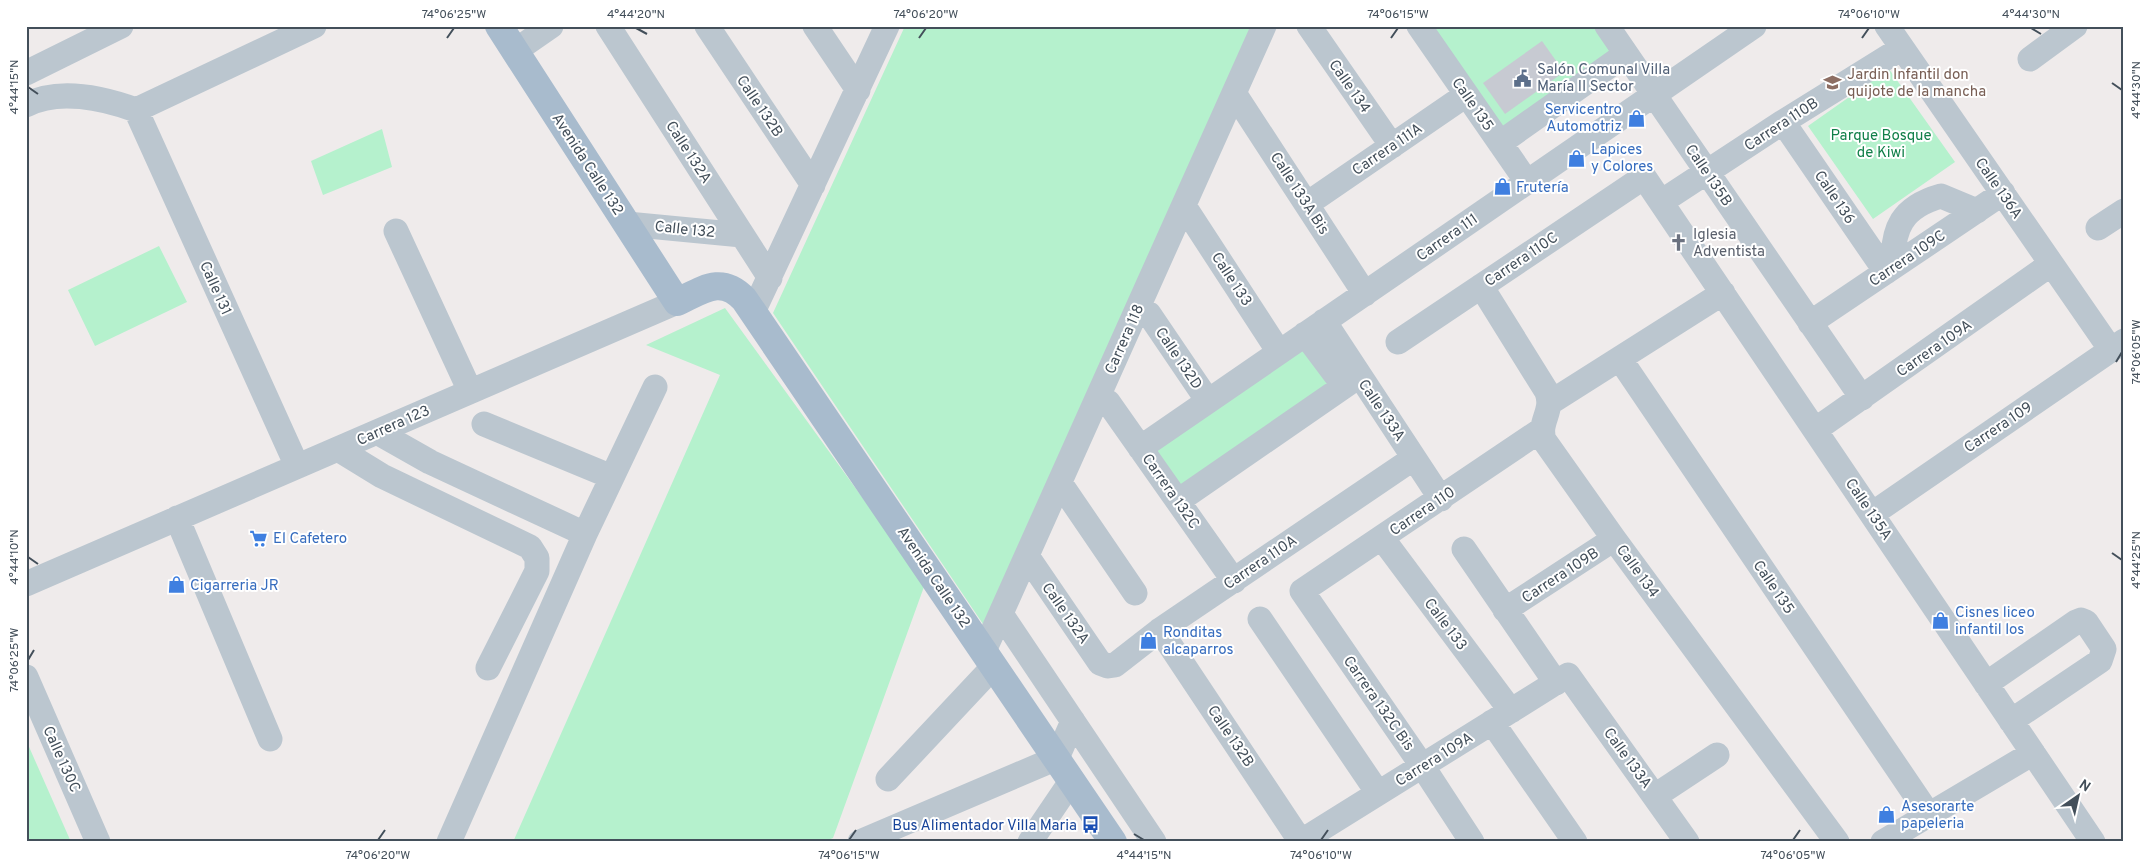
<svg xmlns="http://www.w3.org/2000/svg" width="2150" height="868" font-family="Overpass,sans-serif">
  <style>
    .green { fill: #b5f1cd }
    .building { fill: #c7cad2 }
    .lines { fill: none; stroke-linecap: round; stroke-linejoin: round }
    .minor { stroke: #bbc6cf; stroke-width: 25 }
    .major { stroke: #a8bbcd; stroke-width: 28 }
    .ticks { fill: none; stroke: #434f5a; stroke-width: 2 }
    .labels { text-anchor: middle; stroke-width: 4; stroke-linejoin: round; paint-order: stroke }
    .service-label { font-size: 15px; fill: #4e5e75; stroke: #fff; text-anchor: start }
    .education-label { font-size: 15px; fill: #785e54; stroke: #fff; text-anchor: start }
    .street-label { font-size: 15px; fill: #434f5a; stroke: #fff }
    .shop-label { font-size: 15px; fill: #366cbe; stroke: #fff; text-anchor: start }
    .park-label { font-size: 15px; fill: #107f48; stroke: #fff }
    .worship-label { font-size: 15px; fill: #5b616d; stroke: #fff; text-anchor: start }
    .transit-label { font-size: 15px; fill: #164399; stroke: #fff; text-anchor: end }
    .neatline { fill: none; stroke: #434f5a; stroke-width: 2 }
    .ticks-label { font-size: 12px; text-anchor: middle; fill: #434f5a }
  </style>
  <rect width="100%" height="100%" fill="#efebeb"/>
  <path class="green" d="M905 26H1256L983 624 773 313Z
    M1422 26H1607L1626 54 1500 143Z
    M1889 69 1955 162 1873 219 1808 126Z
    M382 129 392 167 323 195 311 161Z
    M159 246 187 302 95 346 68 290Z
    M725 308 925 584 833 838 823 842H513L720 375 646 345Z
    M1314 336 1344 379 1179 492 1149 448Z
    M26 740 71 842H26Z"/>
  <path class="building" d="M1542 41 1564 72 1505 114 1483 83Z"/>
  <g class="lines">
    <path class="minor" d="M608 26 770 278
      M707 26 813 185
      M815 26 858 90
      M1309 26 1392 146
      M1419 26 1527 182
      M1607 26 1862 398
      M1887 26 2111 350
      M515 51 551 26
      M2030 59 2075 26
      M26 73 121 26
      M1234 93 1365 294
      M26 105C58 88 103 98 136 110L314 26
      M136 110 297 466
      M1783 122 1886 272
      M1500 143 1626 54
      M1661 202 1783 122 1902 48
      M1307 204 1466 95
      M1184 206 1279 352
      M627 224 742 235
      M2098 228 2124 211
      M396 231 470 391
      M1893 267C1892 228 1902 207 1941 196L1977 211
      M1481 286 1547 392C1554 412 1538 421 1544 440L1614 539 1837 842
      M753 312 887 26
      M1149 314 1208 401
      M1324 321 1441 499
      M1810 323 2003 193
      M1305 334 1344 386
      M1398 342 1644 177 2093 842
      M1620 359 1929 815
      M1108 402 1234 581
      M1551 402 1723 293
      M484 424 612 477
      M1815 430 2051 264
      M377 432 430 462 585 534
      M1140 448 1754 26
      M338 449 382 476 530 547 537 558V571L488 668
      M1060 483 1135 593
      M1178 501 1359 376
      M1872 514 2124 341
      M177 518 270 739
      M1382 538 1511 711
      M1464 549 1556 683
      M1027 556 1100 663 1108 666 1115 665 1160 630 1414 458
      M26 584 677 302
      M1505 610 1614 539
      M1001 614 1154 842
      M1260 619 1378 793
      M1160 630 1301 842
      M984 651 1264 26
      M26 677 98 842
      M1986 684 2076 622 2081 620 2086 622 2104 649 2100 661 2011 721
      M1492 722 1575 842
      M888 779 994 666
      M1655 796 1717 755
      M449 842 585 534 655 387
      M860 842 1057 758 1073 721
      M1030 842 1072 780
      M1300 842 1568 675 1687 842
      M1472 842 1423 767 1302 591 1541 430
      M1883 842 2033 753"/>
    <path class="major" d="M499 26 677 302C703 290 721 275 744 299L1113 842"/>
  </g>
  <path class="ticks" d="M636 28 647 34M2031 28 2041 34M447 38 454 28M919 38 926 28M1391 38 1398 28M1862 38 1869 28M2112 83 2122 90M28 87 38 94M2116 362 2122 352M2112 553 2122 560M28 557 38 564M28 660 34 650M1134 834 1144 840M378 840 385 830M849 840 856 830M1321 840 1328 830M1793 840 1800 830"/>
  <defs>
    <symbol id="civic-bare" viewBox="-9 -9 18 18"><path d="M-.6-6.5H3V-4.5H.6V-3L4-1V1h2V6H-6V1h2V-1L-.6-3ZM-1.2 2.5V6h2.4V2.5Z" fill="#5c6f8a" stroke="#fff" stroke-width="2.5" paint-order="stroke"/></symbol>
    <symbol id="school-bare" viewBox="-9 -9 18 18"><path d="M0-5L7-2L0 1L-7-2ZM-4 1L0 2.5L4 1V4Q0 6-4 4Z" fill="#8d6e63" stroke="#fff" stroke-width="2.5" paint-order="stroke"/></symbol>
    <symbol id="shop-bare" viewBox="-9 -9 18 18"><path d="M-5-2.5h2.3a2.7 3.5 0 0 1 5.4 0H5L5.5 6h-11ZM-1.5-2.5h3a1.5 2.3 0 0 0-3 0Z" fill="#3f7fe0" stroke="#fff" stroke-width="2.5" paint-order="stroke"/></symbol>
    <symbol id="church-bare" viewBox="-9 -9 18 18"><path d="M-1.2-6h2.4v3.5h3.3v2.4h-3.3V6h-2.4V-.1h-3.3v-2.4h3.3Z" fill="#6b7280" stroke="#fff" stroke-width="2.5" paint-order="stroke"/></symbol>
    <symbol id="supermarket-bare" viewBox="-9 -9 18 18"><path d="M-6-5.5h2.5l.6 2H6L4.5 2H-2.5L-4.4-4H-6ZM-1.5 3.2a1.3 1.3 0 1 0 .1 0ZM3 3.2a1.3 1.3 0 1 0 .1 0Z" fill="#3f7fe0" stroke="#fff" stroke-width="2.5" paint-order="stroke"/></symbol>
    <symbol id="bus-bare" viewBox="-9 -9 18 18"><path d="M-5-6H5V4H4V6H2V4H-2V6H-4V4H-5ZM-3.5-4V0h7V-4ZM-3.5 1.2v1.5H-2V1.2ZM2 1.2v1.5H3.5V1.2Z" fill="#1a4fb4" stroke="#fff" stroke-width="2.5" paint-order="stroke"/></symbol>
  </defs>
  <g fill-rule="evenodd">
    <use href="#civic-bare" x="1510" y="66" width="25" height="25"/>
    <use href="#school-bare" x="1820" y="70" width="25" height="25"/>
    <use href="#shop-bare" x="1624" y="106" width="25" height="25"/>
    <use href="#shop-bare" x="1564" y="146" width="25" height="25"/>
    <use href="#shop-bare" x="1490" y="174" width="25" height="25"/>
    <use href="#church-bare" x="1666" y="230" width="25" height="25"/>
    <use href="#supermarket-bare" x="246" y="526" width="25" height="25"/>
    <use href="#shop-bare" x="164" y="572" width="25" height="25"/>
    <use href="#shop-bare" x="1928" y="608" width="25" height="25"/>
    <use href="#shop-bare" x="1136" y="628" width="25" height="25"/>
    <use href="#shop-bare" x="1874" y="802" width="25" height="25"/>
    <use href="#bus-bare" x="1078" y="812" width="25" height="25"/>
  </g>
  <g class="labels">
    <g class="service-label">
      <text x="1537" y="74">Salón Comunal Villa<tspan x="1537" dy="17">María II Sector</tspan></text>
    </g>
    <g class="education-label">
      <text x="1847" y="79">Jardin Infantil don<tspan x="1847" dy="17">quijote de la mancha</tspan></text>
    </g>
    <g class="street-label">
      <text transform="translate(1350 86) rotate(55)" y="5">Calle 134</text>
      <text transform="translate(1473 104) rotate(55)" y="5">Calle 135</text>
      <text transform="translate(760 106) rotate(56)" y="5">Calle 132B</text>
      <text transform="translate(1781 124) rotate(-33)" y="5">Carrera 110B</text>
      <text transform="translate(1387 149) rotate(-34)" y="5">Carrera 111A</text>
      <text transform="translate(689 152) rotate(57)" y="5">Calle 132A</text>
      <text transform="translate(588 164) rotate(57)" y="5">Avenida Calle 132</text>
      <text transform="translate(1709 175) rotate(56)" y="5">Calle 135B</text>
      <text transform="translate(1999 188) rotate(55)" y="5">Calle 136A</text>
      <text transform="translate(1300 193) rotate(57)" y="5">Calle 133A Bis</text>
      <text transform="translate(1835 197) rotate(56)" y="5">Calle 136</text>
      <text transform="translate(685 229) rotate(6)" y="5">Calle 132</text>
      <text transform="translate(1447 237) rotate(-35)" y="5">Carrera 111</text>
      <text transform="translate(1907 258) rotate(-34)" y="5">Carrera 109C</text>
      <text transform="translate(1521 259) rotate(-34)" y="5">Carrera 110C</text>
      <text transform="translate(1232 279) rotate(57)" y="5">Calle 133</text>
      <text transform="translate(216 288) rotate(66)" y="5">Calle 131</text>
      <text transform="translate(1124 339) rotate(-66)" y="5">Carrera 118</text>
      <text transform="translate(1934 348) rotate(-35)" y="5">Carrera 109A</text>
      <text transform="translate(1179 358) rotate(56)" y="5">Calle 132D</text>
      <text transform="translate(1382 410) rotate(56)" y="5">Calle 133A</text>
      <text transform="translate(393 425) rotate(-24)" y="5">Carrera 123</text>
      <text transform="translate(1998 427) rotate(-34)" y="5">Carrera 109</text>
      <text transform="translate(1171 491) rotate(55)" y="5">Carrera 132C</text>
      <text transform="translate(1869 509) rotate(56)" y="5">Calle 135A</text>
      <text transform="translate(1422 511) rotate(-34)" y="5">Carrera 110</text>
      <text transform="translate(1260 562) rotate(-34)" y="5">Carrera 110A</text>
      <text transform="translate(1638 571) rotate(54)" y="5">Calle 134</text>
      <text transform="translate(1560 575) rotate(-33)" y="5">Carrera 109B</text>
      <text transform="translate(934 577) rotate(56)" y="5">Avenida Calle 132</text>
      <text transform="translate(1774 587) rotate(56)" y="5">Calle 135</text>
      <text transform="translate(1066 613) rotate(55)" y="5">Calle 132A</text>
      <text transform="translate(1446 624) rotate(53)" y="5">Calle 133</text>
      <text transform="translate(1379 703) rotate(55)" y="5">Carrera 132C Bis</text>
      <text transform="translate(1231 736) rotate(56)" y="5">Calle 132B</text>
      <text transform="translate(1628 758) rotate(54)" y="5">Calle 133A</text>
      <text transform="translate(62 759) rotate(66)" y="5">Calle 130C</text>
      <text transform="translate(1434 759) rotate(-32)" y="5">Carrera 109A</text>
    </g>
    <g class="shop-label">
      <text x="1622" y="114" text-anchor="end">Servicentro<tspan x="1622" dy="17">Automotriz</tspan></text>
      <text x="1591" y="154">Lapices<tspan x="1591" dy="17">y Colores</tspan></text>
      <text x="1516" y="192">Frutería</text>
      <text x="273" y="543">El Cafetero</text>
      <text x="190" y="590">Cigarreria JR</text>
      <text x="1955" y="617">Cisnes liceo<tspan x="1955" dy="17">infantil los</tspan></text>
      <text x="1163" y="637">Ronditas<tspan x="1163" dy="17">alcaparros</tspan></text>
      <text x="1901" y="811">Asesorarte<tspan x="1901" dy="17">papeleria</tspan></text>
    </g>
    <g class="park-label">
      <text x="1881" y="140">Parque Bosque<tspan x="1881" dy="17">de Kiwi</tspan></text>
    </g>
    <g class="worship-label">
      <text x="1693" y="239">Iglesia<tspan x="1693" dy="17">Adventista</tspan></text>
    </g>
    <g class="transit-label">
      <text x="1077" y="830">Bus Alimentador Villa Maria</text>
    </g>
  </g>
  <rect width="2150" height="868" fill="none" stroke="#ffffff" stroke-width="55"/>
  <g transform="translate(2078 796) rotate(34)" stroke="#ffffff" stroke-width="4" paint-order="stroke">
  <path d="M0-4L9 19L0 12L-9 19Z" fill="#434f5a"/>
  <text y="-8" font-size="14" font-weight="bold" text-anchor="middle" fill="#434f5a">N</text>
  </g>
  <rect x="28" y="28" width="2094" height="812" class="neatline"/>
  <g class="ticks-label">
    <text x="454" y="18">74°06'25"W</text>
    <text x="636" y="18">4°44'20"N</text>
    <text x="926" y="18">74°06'20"W</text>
    <text x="1398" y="18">74°06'15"W</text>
    <text x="1869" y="18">74°06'10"W</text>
    <text x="2031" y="18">4°44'30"N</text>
    <text transform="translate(14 87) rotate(-90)" y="4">4°44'15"N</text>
    <text transform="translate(2136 90) rotate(-90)" y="4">4°44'30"N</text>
    <text transform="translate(2136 352) rotate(-90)" y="4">74°06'05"W</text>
    <text transform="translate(14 557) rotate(-90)" y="4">4°44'10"N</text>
    <text transform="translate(2136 560) rotate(-90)" y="4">4°44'25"N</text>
    <text transform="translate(14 660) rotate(-90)" y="4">74°06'25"W</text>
    <text x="378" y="859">74°06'20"W</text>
    <text x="849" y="859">74°06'15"W</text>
    <text x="1144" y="859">4°44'15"N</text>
    <text x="1321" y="859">74°06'10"W</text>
    <text x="1793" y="859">74°06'05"W</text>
  </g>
</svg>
